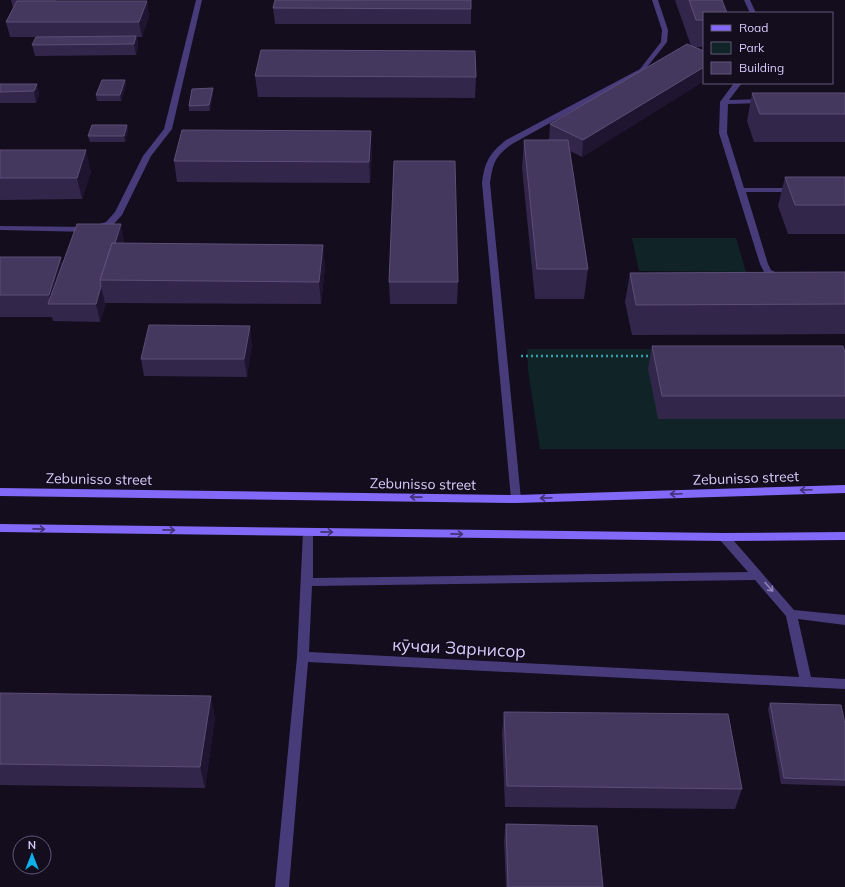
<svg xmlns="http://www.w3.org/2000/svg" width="845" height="887" font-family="Mulish,sans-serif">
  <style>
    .green { fill: #102427 }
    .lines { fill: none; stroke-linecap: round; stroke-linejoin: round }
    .path { stroke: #349ea9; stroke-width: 2.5; stroke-dasharray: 2 3; stroke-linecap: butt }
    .lane { fill: #473b7a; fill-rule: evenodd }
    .secondary { fill: #8369f7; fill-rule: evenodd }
    .wall { fill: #33264b }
    .shaded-wall { fill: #1f1531 }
    .building { fill: #45385e; stroke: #5c4f77 }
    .oneway { stroke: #403275 }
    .oneway2 { stroke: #9084bb }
    .labels { text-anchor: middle; stroke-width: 3; stroke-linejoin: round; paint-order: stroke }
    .street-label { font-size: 14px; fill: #d9ccfc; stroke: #130d1e }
    .near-street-label { font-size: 17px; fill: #d9ccfc; stroke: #130d1e }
  </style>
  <rect width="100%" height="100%" fill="#130d1e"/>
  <path class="green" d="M632 238H736L746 272 639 271Z
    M527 349H845V449H540L528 370Z"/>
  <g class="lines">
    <path class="path" d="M521 356H652"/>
    <path class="lane" d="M196 0H202L172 129 151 156 122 215 112 226 92 232 0 230V226L91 227 106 222 115 212 143 156 164 129Z
      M652 0H658L668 30 667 42 644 71 512 144C495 156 493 163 490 183L521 499 520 502H512L511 499 482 183C485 161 489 154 506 140L640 69 661 42 662 30Z
      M744 0H750L756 13H750Z
      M734 83H742L729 100 764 99 768 101 764 103 728 104 727 133 744 188H795L799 190 795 192H746L768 264 771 270 785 277 781 280 765 274 760 264 719 133 720 102Z
      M308 528 312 529 313 532V578L748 572 720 540 719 537 720 534H728L794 610 845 615V625L798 619 811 677 845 679V689L308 662 289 887H275L297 657 303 532 304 529ZM755 580 786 616 799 677 309 652 312 586Z"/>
    <path class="secondary" d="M845 485V493L516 503 0 496V488L516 495Z
      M0 524 724 533 845 532V540L724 541 0 532Z"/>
  </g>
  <path class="wall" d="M11 0H56L55 1H147L149 16 142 37H137L138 47 136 55 35 56 32 45 36 37H10L6 22 13 8Z
    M675 0H722L704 13V47H694L704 51V81L582 157 570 151 588 269 584 299H535L522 168 524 140H549L550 124 691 46Z
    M273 8 471 9V24H275Z
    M255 76 476 77 475 98 258 97Z
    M125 80 126 86 121 101H97L96 95Z
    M0 84H37L39 95 36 103H0Z
    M213 88V94L210 111H189V106Z
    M752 93H845V142H754L747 121Z
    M127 125 128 131 125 142H90L88 136Z
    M0 150 91 171 82 199 0 200Z
    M372 152 370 183 177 182 174 161Z
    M785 177H845V234H788L778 206Z
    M124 241V243L325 267 321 304 106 303 100 322 53 321 52 317H0V257L63 263Z
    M845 272V334L632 335 625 302 630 273Z
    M389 282H458L457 304H390Z
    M252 343 247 377 144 376 141 359Z
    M652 346 845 352V419H658L648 369Z
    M0 693 215 717 205 788 0 785Z
    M770 703 845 724V786L781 784 768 709Z
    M504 712 742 789 735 809 505 807 502 733Z
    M506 824 603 887H506L504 840Z"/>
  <path class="shaded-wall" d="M147 1 149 16 142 37 139 22Z
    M136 36 138 47 136 55 134 44Z
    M704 67V81L582 157 583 140Z
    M125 80 126 86 121 101 120 95Z
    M37 84 39 95 36 103 34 91Z
    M213 88V94L210 111 209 105Z
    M127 125 128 131 125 142 124 136Z
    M371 131 372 152 370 183 369 162Z
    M86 150 91 171 82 199 77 178Z
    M121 224 124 241 112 280H103Z
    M323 245 325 267 321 304 319 282Z
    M61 257 67 279 51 304 49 295Z
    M101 286 105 303H106L100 322 96 304Z
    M250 326 252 343 247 377 244 359Z
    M211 696 215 717 205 788 200 767Z"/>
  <path class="building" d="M275 0H471V9L273 8Z
    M689 0H722L727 13H704V20H696Z
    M17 1H147L139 22H6Z
    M136 36 134 44 32 45 36 37Z
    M687 44 704 51V67L583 140 550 124Z
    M261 50 475 51 476 77 255 76Z
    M102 80H125L120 95H96Z
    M0 84H37L34 91 0 92Z
    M213 88 209 105 189 106 192 89Z
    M752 93H845V114H760Z
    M92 125H127L124 136H88Z
    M182 130 371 131 369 162 174 161Z
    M524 140H568L588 269H537Z
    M0 150H86L77 178H0Z
    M394 161H455L458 282H389Z
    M785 177H845V205H795Z
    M77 224H121L115 243H112L100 280 101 286 96 304H48Z
    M112 243 323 245 319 282 100 280Z
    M0 257H61L49 295H0Z
    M845 272V304L636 305 630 273Z
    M149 325 250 326 244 359H141Z
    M652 346H843L845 352V396H662Z
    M0 693 211 696 200 767 0 764Z
    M770 703 841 705 845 724V780L784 778Z
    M504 712 728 714 742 789 507 786Z
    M506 824 597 826 603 887H508Z"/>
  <defs><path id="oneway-shaft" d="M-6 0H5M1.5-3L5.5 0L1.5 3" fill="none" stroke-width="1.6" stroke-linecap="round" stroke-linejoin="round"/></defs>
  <g class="oneway">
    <use href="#oneway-shaft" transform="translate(806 490) rotate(178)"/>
    <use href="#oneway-shaft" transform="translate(676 494) rotate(178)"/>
    <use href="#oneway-shaft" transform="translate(416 497) rotate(-179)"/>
    <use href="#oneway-shaft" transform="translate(546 498) rotate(178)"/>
    <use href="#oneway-shaft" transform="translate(39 529) rotate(1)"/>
    <use href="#oneway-shaft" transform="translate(169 530) rotate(1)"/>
    <use href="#oneway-shaft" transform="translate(327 532) rotate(1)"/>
    <use href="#oneway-shaft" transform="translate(457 534) rotate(1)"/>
  </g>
  <use class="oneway2" href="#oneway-shaft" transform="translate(769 587) rotate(48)"/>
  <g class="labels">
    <g class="street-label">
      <text transform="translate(746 478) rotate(-2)" y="5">Zebunisso street</text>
      <text transform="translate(99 479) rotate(1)" y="5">Zebunisso street</text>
      <text transform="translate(423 484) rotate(1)" y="5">Zebunisso street</text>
    </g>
    <g class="near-street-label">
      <text transform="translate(459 648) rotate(3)" y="6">кӯчаи Зарнисор</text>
    </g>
  </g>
  <rect x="703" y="12" width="130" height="72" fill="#130d1e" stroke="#625977"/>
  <rect x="711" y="25" width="20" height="6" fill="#8369f7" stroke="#625977"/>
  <text x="739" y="32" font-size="12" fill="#d9ccfc">Road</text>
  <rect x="711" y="42" width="20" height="12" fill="#102427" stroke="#625977"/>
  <text x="739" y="52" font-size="12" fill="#d9ccfc">Park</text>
  <rect x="711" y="62" width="20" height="12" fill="#45385e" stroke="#625977"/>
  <text x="739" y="72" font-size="12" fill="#d9ccfc">Building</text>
  <g transform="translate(32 855)"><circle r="19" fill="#130d1e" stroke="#625977"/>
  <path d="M0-3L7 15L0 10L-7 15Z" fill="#0dafe8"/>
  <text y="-6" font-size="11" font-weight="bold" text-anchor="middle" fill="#d9ccfc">N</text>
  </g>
</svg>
